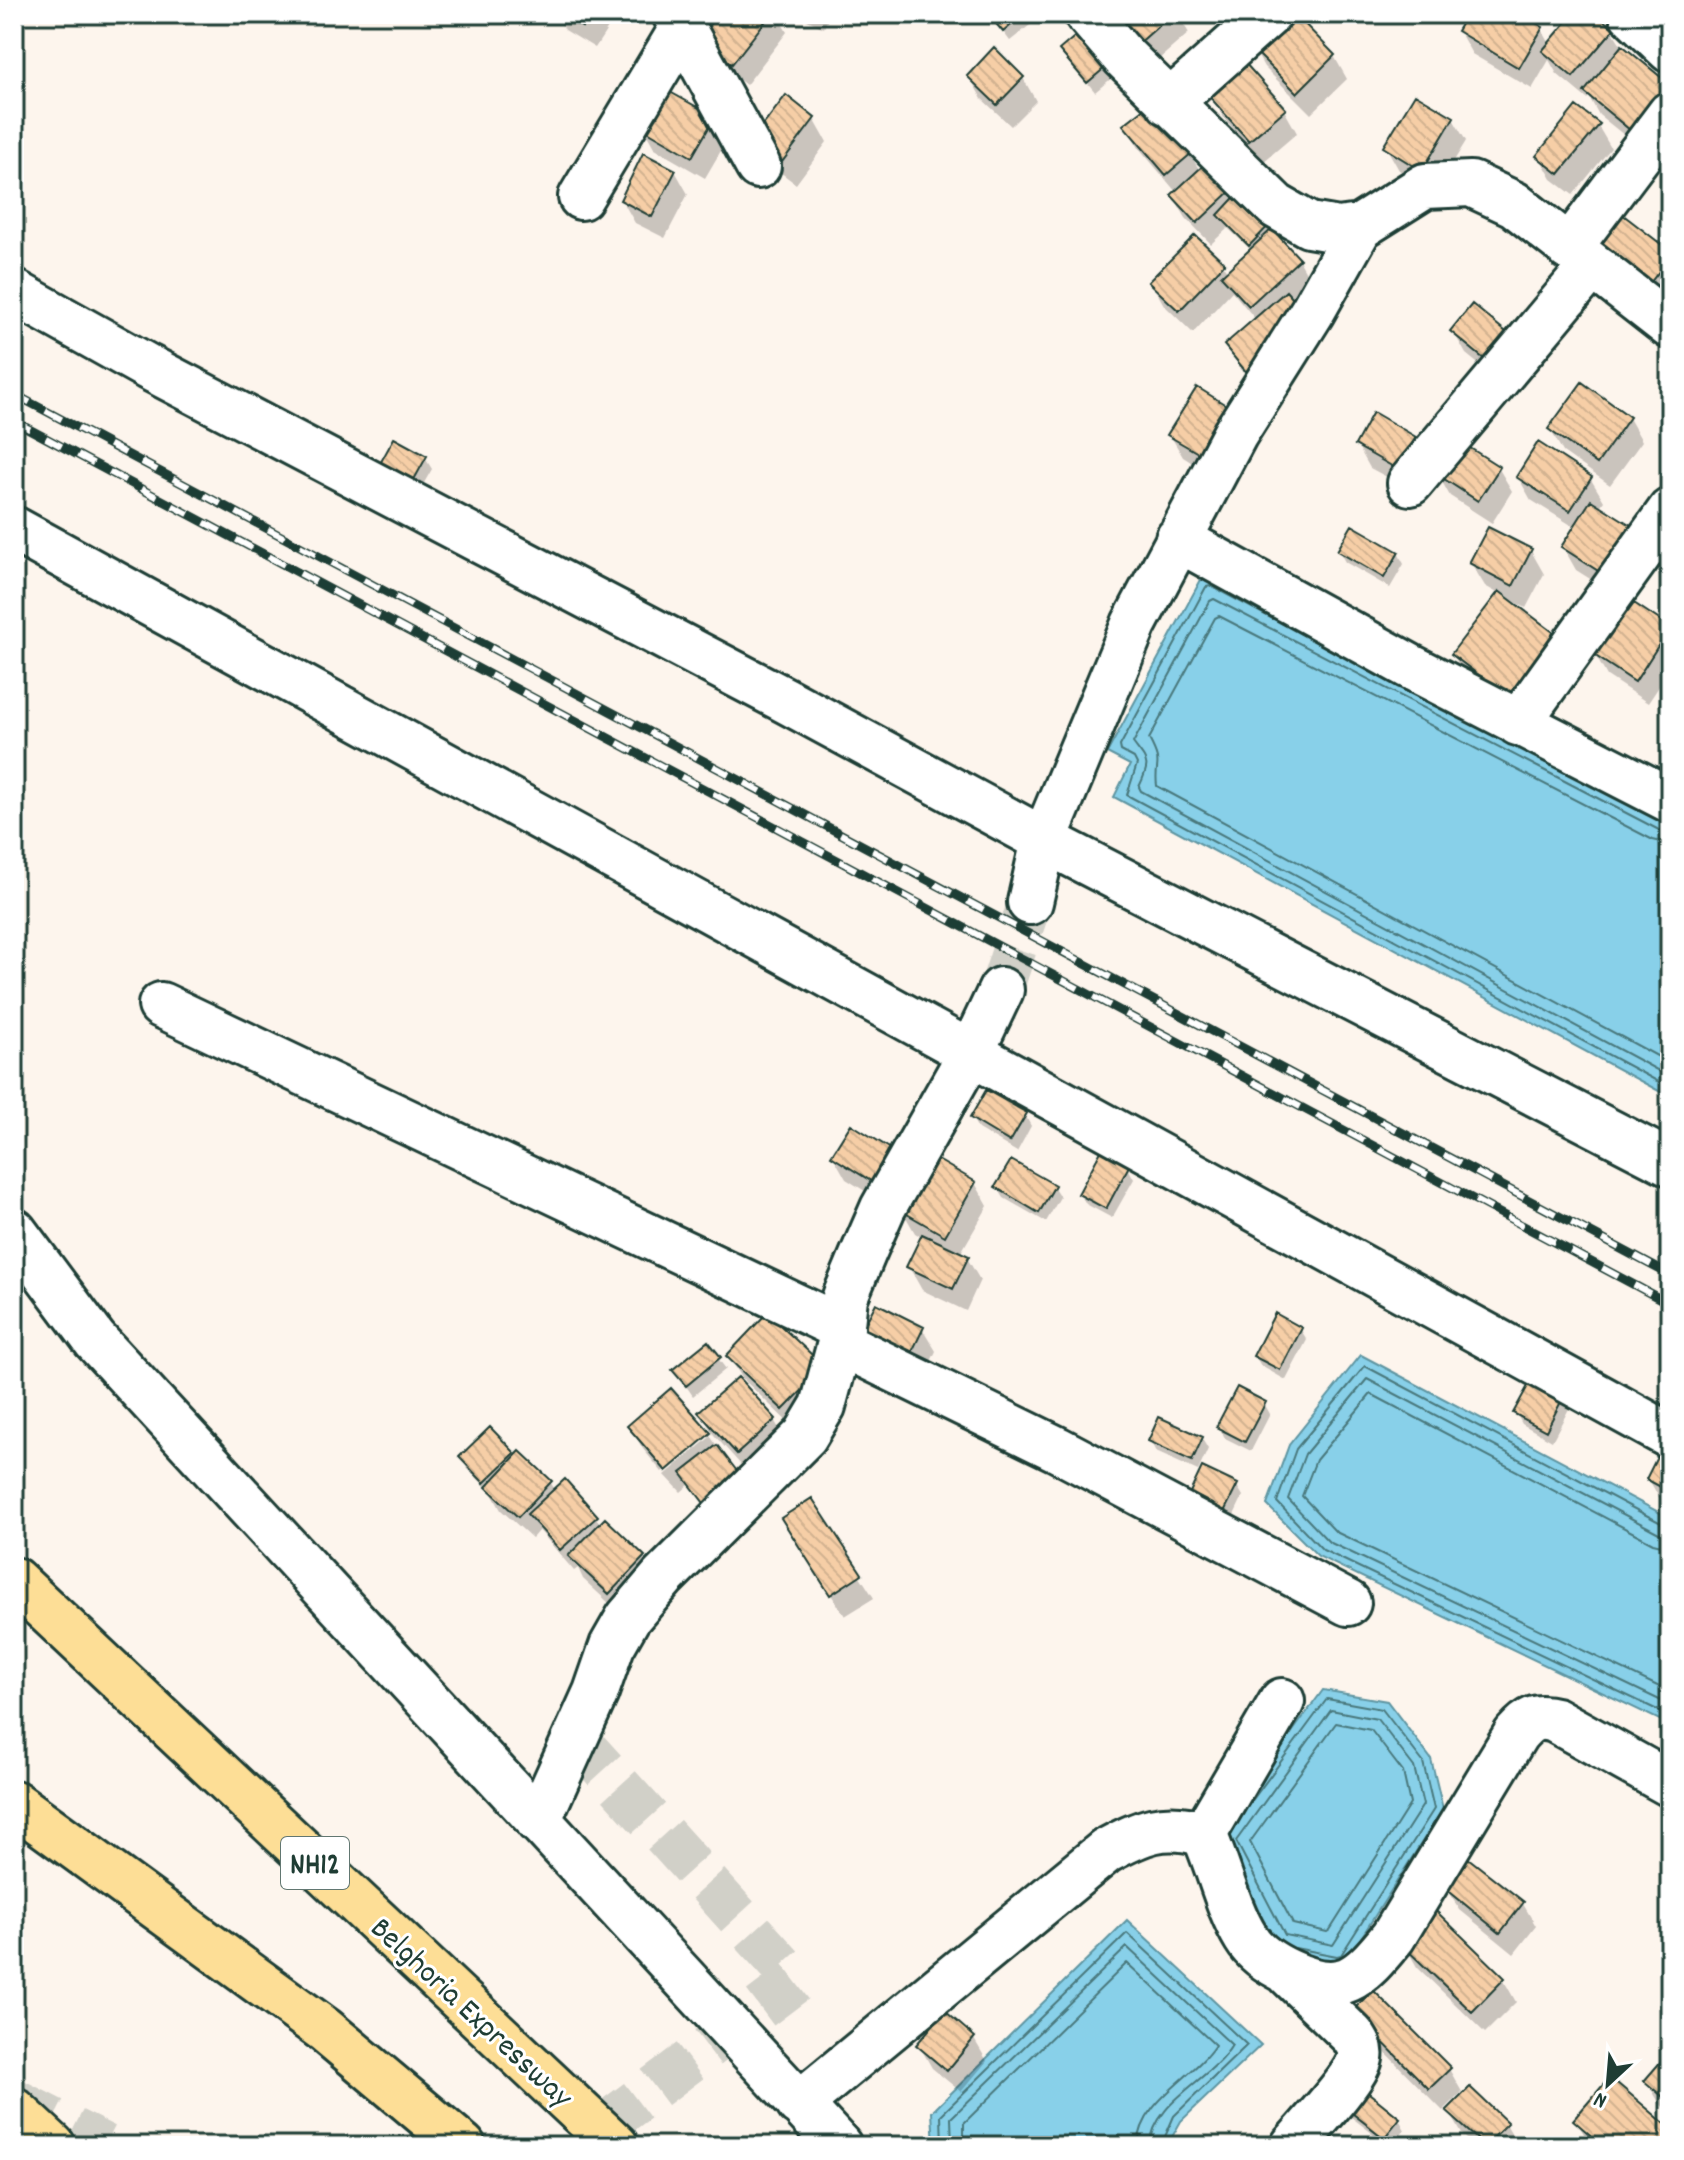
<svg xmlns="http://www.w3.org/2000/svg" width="1684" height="2160" font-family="Dekko,sans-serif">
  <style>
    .water { fill: #88d0e9; stroke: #5e95a1; stroke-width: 2 }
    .shadow { fill: #0003 }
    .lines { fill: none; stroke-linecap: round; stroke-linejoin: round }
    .shore { stroke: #49787c; stroke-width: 2 }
    .building { fill: url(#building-back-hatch); stroke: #1f3d34; stroke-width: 2 }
    .minor-tunnel { stroke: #d1d0c8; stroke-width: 44; stroke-dasharray: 44 22; stroke-linecap: butt }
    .minor-casing { stroke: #1f3d34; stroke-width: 50 }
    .major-casing { stroke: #1f3d34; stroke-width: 50 }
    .highway-casing { stroke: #1f3d34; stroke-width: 50 }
    .minor { stroke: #fff; stroke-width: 44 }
    .major { stroke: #fdde96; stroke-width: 44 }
    .highway { stroke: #fdde96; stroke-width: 44 }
    .rail-casing { stroke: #1f3d34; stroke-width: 9 }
    .rail { stroke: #fff; stroke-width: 6; stroke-dasharray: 18; stroke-linecap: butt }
    .labels { text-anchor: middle; stroke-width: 6; stroke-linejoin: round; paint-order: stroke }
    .shield { fill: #fff; stroke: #627771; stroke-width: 2 }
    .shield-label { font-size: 30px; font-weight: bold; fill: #1f3d34 }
    .street-label { font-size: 32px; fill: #1f3d34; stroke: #fff }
  </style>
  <defs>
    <pattern id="building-back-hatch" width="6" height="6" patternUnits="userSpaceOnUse" patternTransform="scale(2)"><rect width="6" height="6" fill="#f6cea6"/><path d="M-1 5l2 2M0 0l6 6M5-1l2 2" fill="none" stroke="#d2b290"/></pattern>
  </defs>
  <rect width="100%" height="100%" fill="#fdf5ed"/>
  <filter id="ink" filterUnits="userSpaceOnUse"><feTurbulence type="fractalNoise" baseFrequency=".0125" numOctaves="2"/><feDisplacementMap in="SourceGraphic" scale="16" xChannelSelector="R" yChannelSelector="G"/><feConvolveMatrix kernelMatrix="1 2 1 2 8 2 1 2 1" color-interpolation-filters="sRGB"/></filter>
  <g filter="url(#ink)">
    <path class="water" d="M1204 574 1670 815V1097L1114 797 1130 765 1107 753Z
      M1361 1355 1670 1518V1725L1318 1556 1267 1505 1289 1445Z
      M1323 1690 1387 1701 1431 1759 1443 1809 1343 1966 1273 1952 1214 1839Z
      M1127 1920 1261 2045 1181 2121 1167 2146H934L932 2112Z"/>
    <path class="shadow" d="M556 14H617L595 48 565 30Z
      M721 14H776L787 32 746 85 715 61Z
      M795 14H830L824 28Z
      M984 14H1031L1035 21 1010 41 992 17 989 19Z
      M1111 14H1177L1189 33 1151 66Z
      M1219 14H1266L1241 37Z
      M1292 14 1334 56 1347 79 1311 114 1264 67 1251 44Z
      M1469 14H1517L1541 28 1550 44 1576 14H1593L1612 30 1623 48 1667 84 1670 90V119L1644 151 1599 115 1589 97 1587 99 1557 74 1549 60 1532 89 1472 54 1459 31Z
      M994 50 1023 78 1036 101 1011 126 982 99 969 76Z
      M1062 51 1119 72 1095 92Z
      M1211 95 1284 110 1297 133 1263 162 1224 118Z
      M1416 97 1453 119 1466 141 1435 192 1399 170 1386 147Z
      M1150 106 1190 154 1200 171 1205 166 1234 201 1280 231 1275 235 1299 260 1312 283 1292 301 1304 324 1265 398 1240 368 1227 346 1256 320 1232 291 1193 333 1164 305 1151 282 1223 265 1228 273 1252 251 1228 228 1211 244 1186 218 1173 196 1177 193 1139 148 1126 126Z
      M713 119 726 142 705 178 655 149 642 126Z
      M814 119 827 142 796 184 768 163Z
      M1598 126 1611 148 1573 195 1552 179 1539 156Z
      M675 171 688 194 665 238 635 223 622 200Z
      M1602 244 1670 254V296L1664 304 1615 266Z
      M1472 307 1509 389 1466 354 1453 331Z
      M1197 389 1218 479 1183 457 1170 435Z
      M1670 413V434L1663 422Z
      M1629 418 1642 441 1610 485 1563 452 1550 429Z
      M1414 438 1427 461 1411 490 1370 468 1357 445Z
      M425 458 432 469 416 497 379 469Z
      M1499 469 1512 491 1492 523 1450 496 1437 473Z
      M1518 477 1590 478 1604 501 1599 508 1617 596 1576 570 1563 547 1576 528 1531 500Z
      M1339 551 1398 553 1404 564 1390 588 1345 562Z
      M1531 551 1544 574 1526 608 1513 601 1511 603 1523 719 1466 677 1453 654 1499 594 1485 586 1471 563Z
      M1628 602 1670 630V670L1648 703 1607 676 1594 653Z
      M1025 1115 1031 1126 1017 1152 978 1129 972 1118Z
      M852 1126 892 1208 846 1179 833 1156Z
      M1128 1168 1134 1179 1112 1218 1086 1204 1080 1194Z
      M975 1183 988 1206 960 1254 967 1258 980 1280 966 1311 922 1290 909 1267 923 1238 915 1233 902 1210Z
      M1053 1186 1060 1197 1046 1222 1004 1198 997 1187Z
      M922 1328 936 1351 922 1380 876 1357Z
      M1301 1330 1307 1340 1286 1380 1261 1366 1255 1356Z
      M707 1344 726 1369 693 1396 675 1370Z
      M729 1356 823 1368 797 1431 742 1378Z
      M1535 1378 1571 1405 1552 1441 1522 1424 1516 1413Z
      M671 1390 709 1434 754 1502 721 1528 690 1484 681 1492 665 1475 710 1437 707 1434 662 1472 643 1449 630 1427Z
      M1264 1403 1270 1414 1251 1451 1225 1438 1219 1427Z
      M701 1413 774 1420 787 1442 751 1476 714 1435Z
      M1202 1439 1208 1449 1198 1471 1156 1452 1150 1441Z
      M513 1454 550 1482 556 1491 565 1482 601 1524 605 1520 644 1557 657 1580 623 1616 583 1579 578 1568 574 1571 539 1530 532 1538 501 1510 491 1492 467 1468 461 1457Z
      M1670 1456V1506L1661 1501 1648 1478Z
      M1237 1486 1243 1496 1227 1530 1193 1513Z
      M812 1501 874 1598 845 1616 797 1542Z
      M1469 1861 1523 1904 1536 1926 1514 1954 1460 1910 1447 1888Z
      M1404 1944 1503 1979 1516 2002 1485 2033 1417 1967Z
      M1354 2011 1449 2069 1462 2092 1443 2111 1367 2034Z
      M945 2014 974 2039 987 2061 961 2092 932 2068 919 2045Z
      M1670 2054V2113L1660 2104 1647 2082Z
      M1345 2106 1399 2119 1405 2130 1392 2146H1389L1351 2117Z
      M1449 2111 1506 2124 1519 2146H1474L1462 2134Z
      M1575 2120 1670 2130V2146H1592Z"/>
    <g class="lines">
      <path class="shore" d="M1273 619 1211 586 1206 587 1120 746 1121 751 1134 758 1137 764 1127 795 1670 1088
        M1670 832 1659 830 1214 599 1210 601 1133 743C1148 763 1151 762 1139 787L1141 791 1670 1077
        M1670 844 1653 840 1219 616 1215 618 1149 739C1164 767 1154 762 1157 786L1670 1063
        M1670 1525 1663 1524 1365 1366 1296 1449 1277 1502 1323 1550 1670 1716
        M1670 1535 1659 1533 1367 1379 1305 1454 1288 1499 1329 1542 1670 1705
        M1670 1547 1653 1543 1371 1394 1316 1460 1302 1496 1336 1532 1670 1692
        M1331 1710 1377 1719 1414 1767 1423 1805 1333 1945 1285 1935 1236 1841Z
        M1336 1723 1371 1730 1403 1772 1410 1804 1330 1930 1327 1932 1293 1924 1250 1842Z
        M1248 1806 1327 1699 1382 1709 1423 1762 1434 1809 1341 1955 1337 1956 1295 1948
        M942 2146 941 2115 1127 1933 1247 2045 1174 2116 1161 2146
        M952 2146 951 2118 1127 1947 1232 2045C1212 2080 1153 2100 1150 2146
        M964 2146V2123L1127 1963 1215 2045C1193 2079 1140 2100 1138 2146"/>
    </g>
    <path class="building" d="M561 14H590L582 27Z
      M718 14H771L732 64 699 38Z
      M988 14H1024L1003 32Z
      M1110 14H1172L1137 45Z
      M1279 14H1295L1335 55 1297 93 1248 44Z
      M1467 14H1521L1543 27 1519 68 1457 31Z
      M1573 14H1596L1614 29 1573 77 1542 51Z
      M1086 27 1114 60 1087 83 1059 50Z
      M1622 45 1668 83 1630 130 1584 92Z
      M994 47 1024 77 997 105 967 76Z
      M1245 63 1286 109 1249 141 1208 95Z
      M661 87 715 117 692 157 639 126Z
      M1415 94 1454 117 1422 171 1383 147Z
      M786 95 815 118 782 162 752 140Z
      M1150 104 1192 153 1166 175 1123 125Z
      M1576 106 1600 124 1559 174 1536 156Z
      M643 153 676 170 652 217 620 200Z
      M1206 163 1231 191 1197 223 1171 195Z
      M1243 188 1275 219 1249 246 1218 215Z
      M1622 214 1670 251V257L1650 283 1600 243Z
      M1272 229 1300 259 1249 306 1221 276Z
      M1195 235 1225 263 1179 311 1148 282Z
      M1286 291 1293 299 1251 378 1224 345Z
      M1472 304 1517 341 1495 368 1450 331Z
      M1582 382 1630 417 1597 464 1548 429Z
      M1197 387 1234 410 1205 457 1167 435Z
      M1373 412 1416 437 1397 469 1355 445Z
      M394 438 427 456 410 487 377 469Z
      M1456 439 1500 467 1478 501 1435 473Z
      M1538 442 1592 477 1570 511 1516 477Z
      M1591 500 1634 527 1603 574 1561 547Z
      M1352 525 1399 552 1384 578 1337 551Z
      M1488 527 1532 549 1513 586 1469 563Z
      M1499 591 1557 635 1509 698 1451 654Z
      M1628 599 1670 627 1635 682 1591 653Z
      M986 1090 1027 1113 1010 1142 970 1118Z
      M851 1124 899 1154 879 1186 831 1156Z
      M1101 1151 1129 1166 1106 1209 1078 1194Z
      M931 1156 976 1182 945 1236 900 1210Z
      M1011 1160 1055 1185 1039 1213 995 1187Z
      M922 1234 969 1256 953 1289 906 1267Z
      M876 1303 924 1327 909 1358 860 1334Z
      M767 1313 825 1367 783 1410 726 1356Z
      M1275 1313 1302 1328 1280 1370 1253 1356Z
      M708 1341 721 1357 686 1386 672 1370Z
      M1534 1375 1566 1392 1546 1431 1513 1413Z
      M738 1377 776 1419 737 1454 698 1412Z
      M1237 1387 1266 1402 1245 1442 1216 1427Z
      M671 1388 711 1433 666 1471 627 1426Z
      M1159 1417 1203 1437 1192 1461 1148 1441Z
      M490 1427 515 1453 484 1483 459 1457Z
      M717 1445 743 1479 707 1507 681 1473Z
      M1661 1449 1670 1453V1492L1646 1479Z
      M520 1451 552 1481 518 1517 486 1487Z
      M1202 1467 1238 1484 1220 1520 1185 1503Z
      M565 1479 598 1516 560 1550 527 1514Z
      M812 1498 862 1574 830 1595 781 1518Z
      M605 1518 645 1556 609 1594 568 1556Z
      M1468 1858 1524 1902 1500 1933 1445 1888Z
      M1435 1910 1505 1978 1472 2012 1401 1944Z
      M1373 1990 1451 2068 1429 2089 1352 2011Z
      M945 2011 975 2037 947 2071 916 2045Z
      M1670 2051V2101L1669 2102 1644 2081Z
      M1610 2077 1670 2128V2146H1603L1573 2120Z
      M1359 2085 1400 2118 1384 2138 1343 2106Z
      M1470 2087 1508 2123 1485 2146 1446 2111Z"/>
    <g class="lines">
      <path class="minor-tunnel" d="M1001 990 1030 902
        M575 1737 796 1981 577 2146
        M14 2100 105 2146"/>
      <defs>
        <path id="minor" d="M675 14 758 166
          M1087 14 1124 57 1276 206 1309 225 1338 230 1360 227 1425 186 1471 184 1514 204 1670 326
          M1632 14 1670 50
          M1169 103 1269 14
          M581 197 683 27
          M1569 248 1670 114
          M14 292 148 367 785 700 1044 840 1670 1163
          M1410 483 1592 266
          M14 529C568 828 1118 1134 1670 1436
          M1178 539 1409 666 1670 800
          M1518 723 1670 511
          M1030 902 1044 840 1134 624 1235 434 1312 312 1360 227
          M161 1005 842 1328
          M14 1231 95 1340 839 2146
          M840 1343 1057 1449 1348 1603
          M538 1821 596 1692 612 1646 628 1618 663 1577 805 1436 823 1406 840 1343 845 1297 863 1254 883 1208 972 1051 1001 990
          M1204 1834 1282 1701
          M1289 1974 1352 2035C1357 2042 1362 2049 1360 2058 1356 2078 1308 2128 1293 2146
          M799 2104 1106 1851C1141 1832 1164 1821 1204 1834 1219 1867 1227 1907 1246 1938 1255 1953 1274 1965 1289 1972 1343 1997 1359 1978 1393 1937L1516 1734C1529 1719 1536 1715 1555 1720L1670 1784"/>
        <path id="major" d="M14 2110 53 2146"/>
        <path id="highway" d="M14 1580 616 2146
          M14 1803 325 2030 463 2146"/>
      </defs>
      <use href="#minor" class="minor-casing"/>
      <use href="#major" class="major-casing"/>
      <use href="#highway" class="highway-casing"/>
      <use href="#minor" class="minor"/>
      <use href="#major" class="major"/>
      <use href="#highway" class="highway"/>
      <defs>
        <path id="rail" d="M14 394 1670 1275
          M14 421 1670 1304"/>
      </defs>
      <use href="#rail" class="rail-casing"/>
      <use href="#rail" class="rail"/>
    </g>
  </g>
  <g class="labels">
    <rect class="shield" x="281" y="1837" width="68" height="52" rx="6"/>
    <g class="shield-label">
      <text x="315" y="1873">NH12</text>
    </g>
    <g class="street-label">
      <text transform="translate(473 2011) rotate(43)" y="11">Belghoria Expressway</text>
    </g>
  </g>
  <rect width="1684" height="2160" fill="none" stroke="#fff" stroke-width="48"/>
  <rect x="24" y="24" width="1636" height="2112" fill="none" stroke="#1f3d34" stroke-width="3" filter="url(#ink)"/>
  <g transform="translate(1608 2084) rotate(206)" stroke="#ffffff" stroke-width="6" paint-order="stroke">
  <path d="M0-6L14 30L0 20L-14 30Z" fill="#1f3d34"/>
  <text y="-12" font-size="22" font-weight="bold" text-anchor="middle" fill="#1f3d34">N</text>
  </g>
</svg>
